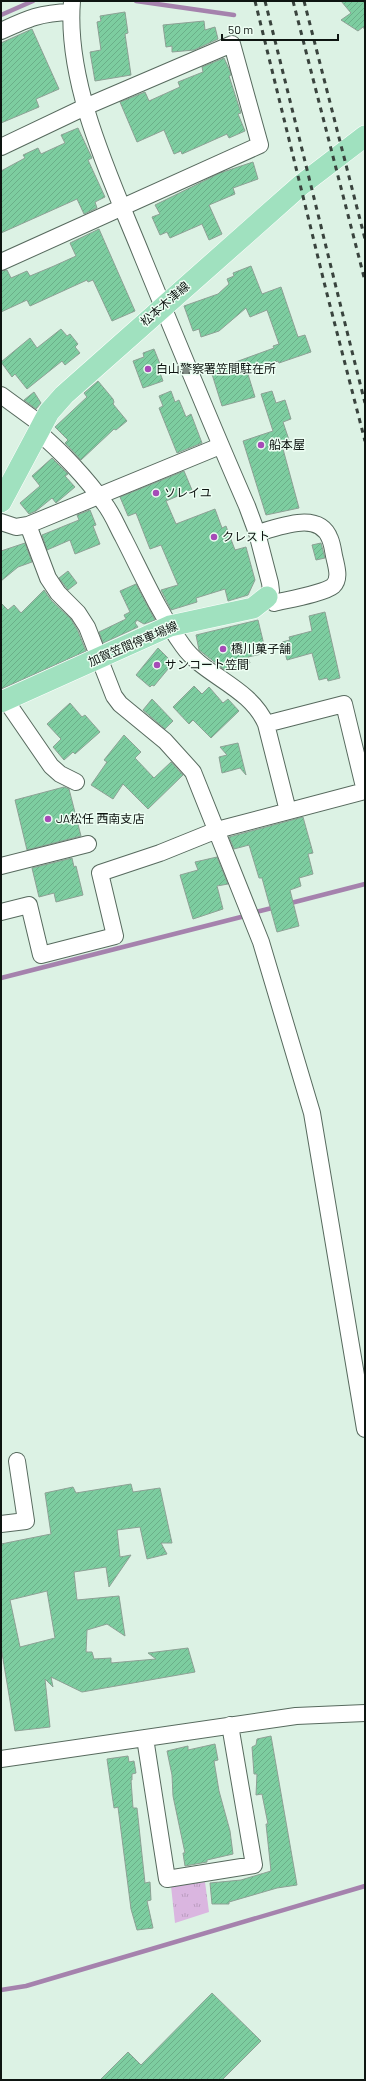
<svg xmlns="http://www.w3.org/2000/svg" width="366" height="2081" font-family="Barlow,'Noto Sans JP',sans-serif">
  <style>
    .park { fill: url(#park-tufts) }
    .lines { fill: none; stroke-linecap: round; stroke-linejoin: round }
    .stream { stroke: #a582ad; stroke-width: 4.5 }
    .building { fill: url(#building-hatch); stroke: #8da195; fill-rule: evenodd }
    .minor-casing { stroke: #576a5e; stroke-width: 18 }
    .major-casing { stroke: #fff; stroke-width: 22 }
    .minor { stroke: #fff; stroke-width: 16 }
    .major { stroke: #a0e1bf; stroke-width: 21 }
    .rail { stroke: #39433d; stroke-width: 3; stroke-dasharray: 5 5; stroke-linecap: butt }
    .poi-dot { fill: #a64bb7; stroke: #edfef3; stroke-width: 1.5 }
    .labels { text-anchor: middle; stroke-width: 3; stroke-linejoin: round; paint-order: stroke }
    .street-label { font-size: 12px; fill: #0e1511; stroke: #edfef3 }
    .poi-label { font-size: 12px; fill: #0e1511; stroke: #edfef3; text-anchor: start }
  </style>
  <defs>
    <pattern id="park-tufts" width="24" height="20" patternUnits="userSpaceOnUse"><rect width="24" height="20" fill="#dab6e0"/><path d="M3 7l-1-3M5 7V3M7 7l1-3M15 17l-1-3M17 17v-4M19 17l1-3" fill="none" stroke="#ba9cbf"/></pattern>
    <pattern id="building-hatch" width="6" height="6" patternUnits="userSpaceOnUse"><rect width="6" height="6" fill="#7dcda0"/><path d="M-1 1l2-2M0 6l6-6M5 7l2-2" fill="none" stroke="#6baf89"/></pattern>
  </defs>
  <rect width="100%" height="100%" fill="#dcf2e4"/>
  <path class="park" d="M205 1882 209 1912 175 1923 171 1886Z"/>
  <g class="lines">
    <path class="stream" d="M136 1 234 15
      M1 15 33 1
      M287 904 365 884
      M256 912 276 907
      M1 978 245 916
      M1 1990 26 1986 365 1886"/>
  </g>
  <path class="building" d="M341 1H365V30L363 27 358 31 341 20 351 13Z
    M125 12 128 33 125 34 131 75 95 81 90 52 101 50 97 22 101 21 100 16Z
    M204 21 205 30 215 27 218 39 216 40 194 50 172 52V46L166 47 163 25Z
    M32 29 59 89 36 99 39 107 1 123V43Z
    M224 58 230 71 231 75 229 76 241 113 238 114 245 131 229 138 227 134 182 154 181 151 174 154 164 130 137 142 120 102 145 92 149 101 180 87 178 82 203 72 202 67Z
    M78 128 92 158 88 160 105 197 95 202 97 208 84 214 77 199 1 233V171L25 158 23 155 38 148 41 154 65 143 61 135Z
    M253 162 258 179 233 188 235 194 209 205 222 234 209 240 202 224 170 238 167 232 160 235 152 217 160 214 155 205 220 173Z
    M99 229 135 311 112 321 93 280 88 282 87 280 30 306 27 300 1 312V271L7 270 11 278 27 271 30 276 54 266 76 256 70 243Z
    M251 266 262 294 281 287 298 337 305 335 311 352 279 363 278 361 247 371 255 397 222 406 211 371 274 348 273 346 279 344 267 310 250 317 246 308 219 331 201 337 199 329 193 331 184 306 218 294 229 284 227 279 234 276 233 273Z
    M61 329 67 336 70 334 78 344 75 347 80 353 65 365 62 361 27 389 15 374 12 377 1 362 30 338 37 348Z
    M154 349 162 369 159 370 163 381 143 388 133 361 144 357 143 353Z
    M98 381 113 399 114 402 113 404 127 421 116 430 114 429 81 460 65 443 68 440 55 427 87 397 84 393Z
    M171 391 175 402 179 400 186 417 191 414 202 443 177 453 159 408 163 406 159 396Z
    M272 391 276 403 285 400 291 419 283 422 291 446 283 449 299 508 266 515 243 441 273 431 261 394Z
    M34 392 41 403 36 409 24 400Z
    M52 458 68 474 65 476 75 487 56 503 52 498 36 511 29 514 20 503 40 486 32 476Z
    M184 471 192 490 166 501 176 524 215 509 222 528 226 526 235 550 246 547 255 580 248 595 228 601 225 589 196 598 197 602 171 610 161 590 178 585 161 545 150 549 136 513 128 516 120 497Z
    M90 510 96 525 93 526 100 544 75 554 70 540 47 550 42 535 79 520 77 515Z
    M25 543 32 562 18 567 1 581V551Z
    M321 543 325 558 316 560 312 545Z
    M68 571 77 583 68 590 59 578Z
    M136 584 155 620 144 624 137 620 135 623 138 627 103 643 99 632 126 619 124 615 130 612 120 591Z
    M44 590 51 600 71 619 78 631 86 651 1 689V603L8 610 14 605 21 613Z
    M325 612 340 678 328 681 327 678 319 680 312 653 287 660 282 642 290 640 289 637 312 631 309 616Z
    M258 620 266 653 248 657 250 663 226 671 199 650 196 635Z
    M158 648 173 663 154 686 152 685 150 687 136 675Z
    M194 686 202 694 209 687 223 703 228 699 239 711 211 738 193 720 189 724 173 707Z
    M152 699 173 721 165 729 143 710Z
    M70 703 82 717 85 715 100 732 75 754 73 752 64 760 53 747 61 739 47 724Z
    M124 735 141 752 135 758 154 778 171 762 183 775 148 809 123 784 113 799 91 785 107 762 104 760Z
    M238 743 246 775 240 768 222 773 219 757 227 755 220 747Z
    M64 787 69 789 81 836 27 850 15 800Z
    M303 817 313 853 308 854 313 874 299 878 301 886 290 890 299 926 277 932 262 878H259L249 845 234 849 229 837Z
    M217 857 228 884 217 886 223 909 193 919 180 875 198 870 195 862Z
    M72 858 74 867 76 866 83 895 56 902 54 893 39 897 32 868Z
    M131 1484 133 1492 160 1488 172 1543H161L167 1554 147 1559 140 1527 117 1530 120 1557 131 1555 109 1587 106 1567 74 1572 77 1600 119 1596 125 1636 107 1624 87 1630 86 1652H92L94 1659 111 1658V1663L156 1659 148 1653 188 1648 195 1672 82 1692 51 1677 53 1687 45 1679 50 1727 15 1731 1 1647V1544L51 1534 45 1493 73 1487 76 1493ZM47 1591 55 1638 20 1647 10 1600Z
    M271 1736 297 1885 277 1888 229 1902V1904H212L210 1883 241 1880 271 1871 266 1824H268L262 1794 256 1795 257 1774H254L252 1747 256 1745 257 1739Z
    M215 1744 218 1760 214 1761 219 1791 230 1831 233 1854 207 1860V1862L185 1866 183 1853H185L173 1796 172 1775 167 1751 188 1746V1750Z
    M128 1756 129 1762 134 1761 136 1773 132 1774V1780H131L133 1808H137L145 1883 150 1882 151 1900 147 1901 153 1928 137 1930 131 1909 118 1807 114 1808 107 1759Z
    M212 1993 261 2041 222 2080H100L128 2052 141 2065Z"/>
  <g class="lines">
    <defs>
      <path id="minor" d="M72 1C65 85 112 181 143 258 177 341 211 424 247 506L257 533 270 583 271 591 267 597 274 603C286 600 325 593 333 586 340 579 337 569 335 560 333 553 333 546 330 539 319 509 278 528 257 533
        M1 31C29 18 40 13 71 12
        M1 147 85 107 232 44 260 145 1 262
        M1 395 42 425
        M38 432C60 450 88 480 104 503 112 513 117 526 123 537 142 574 159 613 183 646 204 676 250 687 266 724
        M1 522 16 527 28 525 220 446
        M28 525 48 578 58 593 78 613 87 627 114 696 120 704 165 741 193 772 261 942 312 1113 365 1429
        M9 705 51 766 60 774 76 782
        M288 811 266 724 344 704 365 791
        M1 866 88 844
        M1 912 29 905 41 955 115 936 100 873 160 853 217 830 365 791
        M1 1524 26 1521 17 1461
        M145 1738 167 1879 254 1865 230 1725
        M1 1759 296 1716 365 1713"/>
      <path id="major" d="M1 502 49 412 64 395 301 185 365 136
        M1 702 170 626 253 608 267 597"/>
    </defs>
    <use href="#minor" class="minor-casing"/>
    <use href="#major" class="major-casing"/>
    <use href="#minor" class="minor"/>
    <use href="#major" class="major"/>
    <path class="rail" d="M255 1 326 290 365 441
      M265 1C299 135 331 269 365 403
      M293 1 365 281
      M304 1 365 239"/>
  </g>
  <g class="poi-dot">
    <circle cx="148" cy="369" r="4"/>
    <circle cx="261" cy="445" r="4"/>
    <circle cx="156" cy="493" r="4"/>
    <circle cx="214" cy="537" r="4"/>
    <circle cx="223" cy="649" r="4"/>
    <circle cx="157" cy="665" r="4"/>
    <circle cx="48" cy="819" r="4"/>
  </g>
  <g class="labels">
    <g class="street-label">
      <text transform="translate(165 304) rotate(-41)" y="4">松本木津線</text>
      <text transform="translate(133 644) rotate(-23)" y="4">加賀笠間停車場線</text>
    </g>
    <g class="poi-label">
      <text x="156" y="373">白山警察署笠間駐在所</text>
      <text x="269" y="449">船本屋</text>
      <text x="164" y="497">ソレイユ</text>
      <text x="222" y="541">クレスト</text>
      <text x="231" y="653">橋川菓子舗</text>
      <text x="165" y="669">サンコート笠間</text>
      <text x="56" y="823">JA松任 西南支店</text>
    </g>
  </g>
  <rect width="366" height="2081" fill="none" stroke="#0e1511" stroke-width="4"/>
  <path d="M222 34v6h116v-6" fill="none" stroke="#0e1511" stroke-width="2"/>
  <text x="228" y="34" font-size="12" fill="#0e1511" stroke="#edfef3" stroke-width="3" paint-order="stroke">50 m</text>
</svg>
